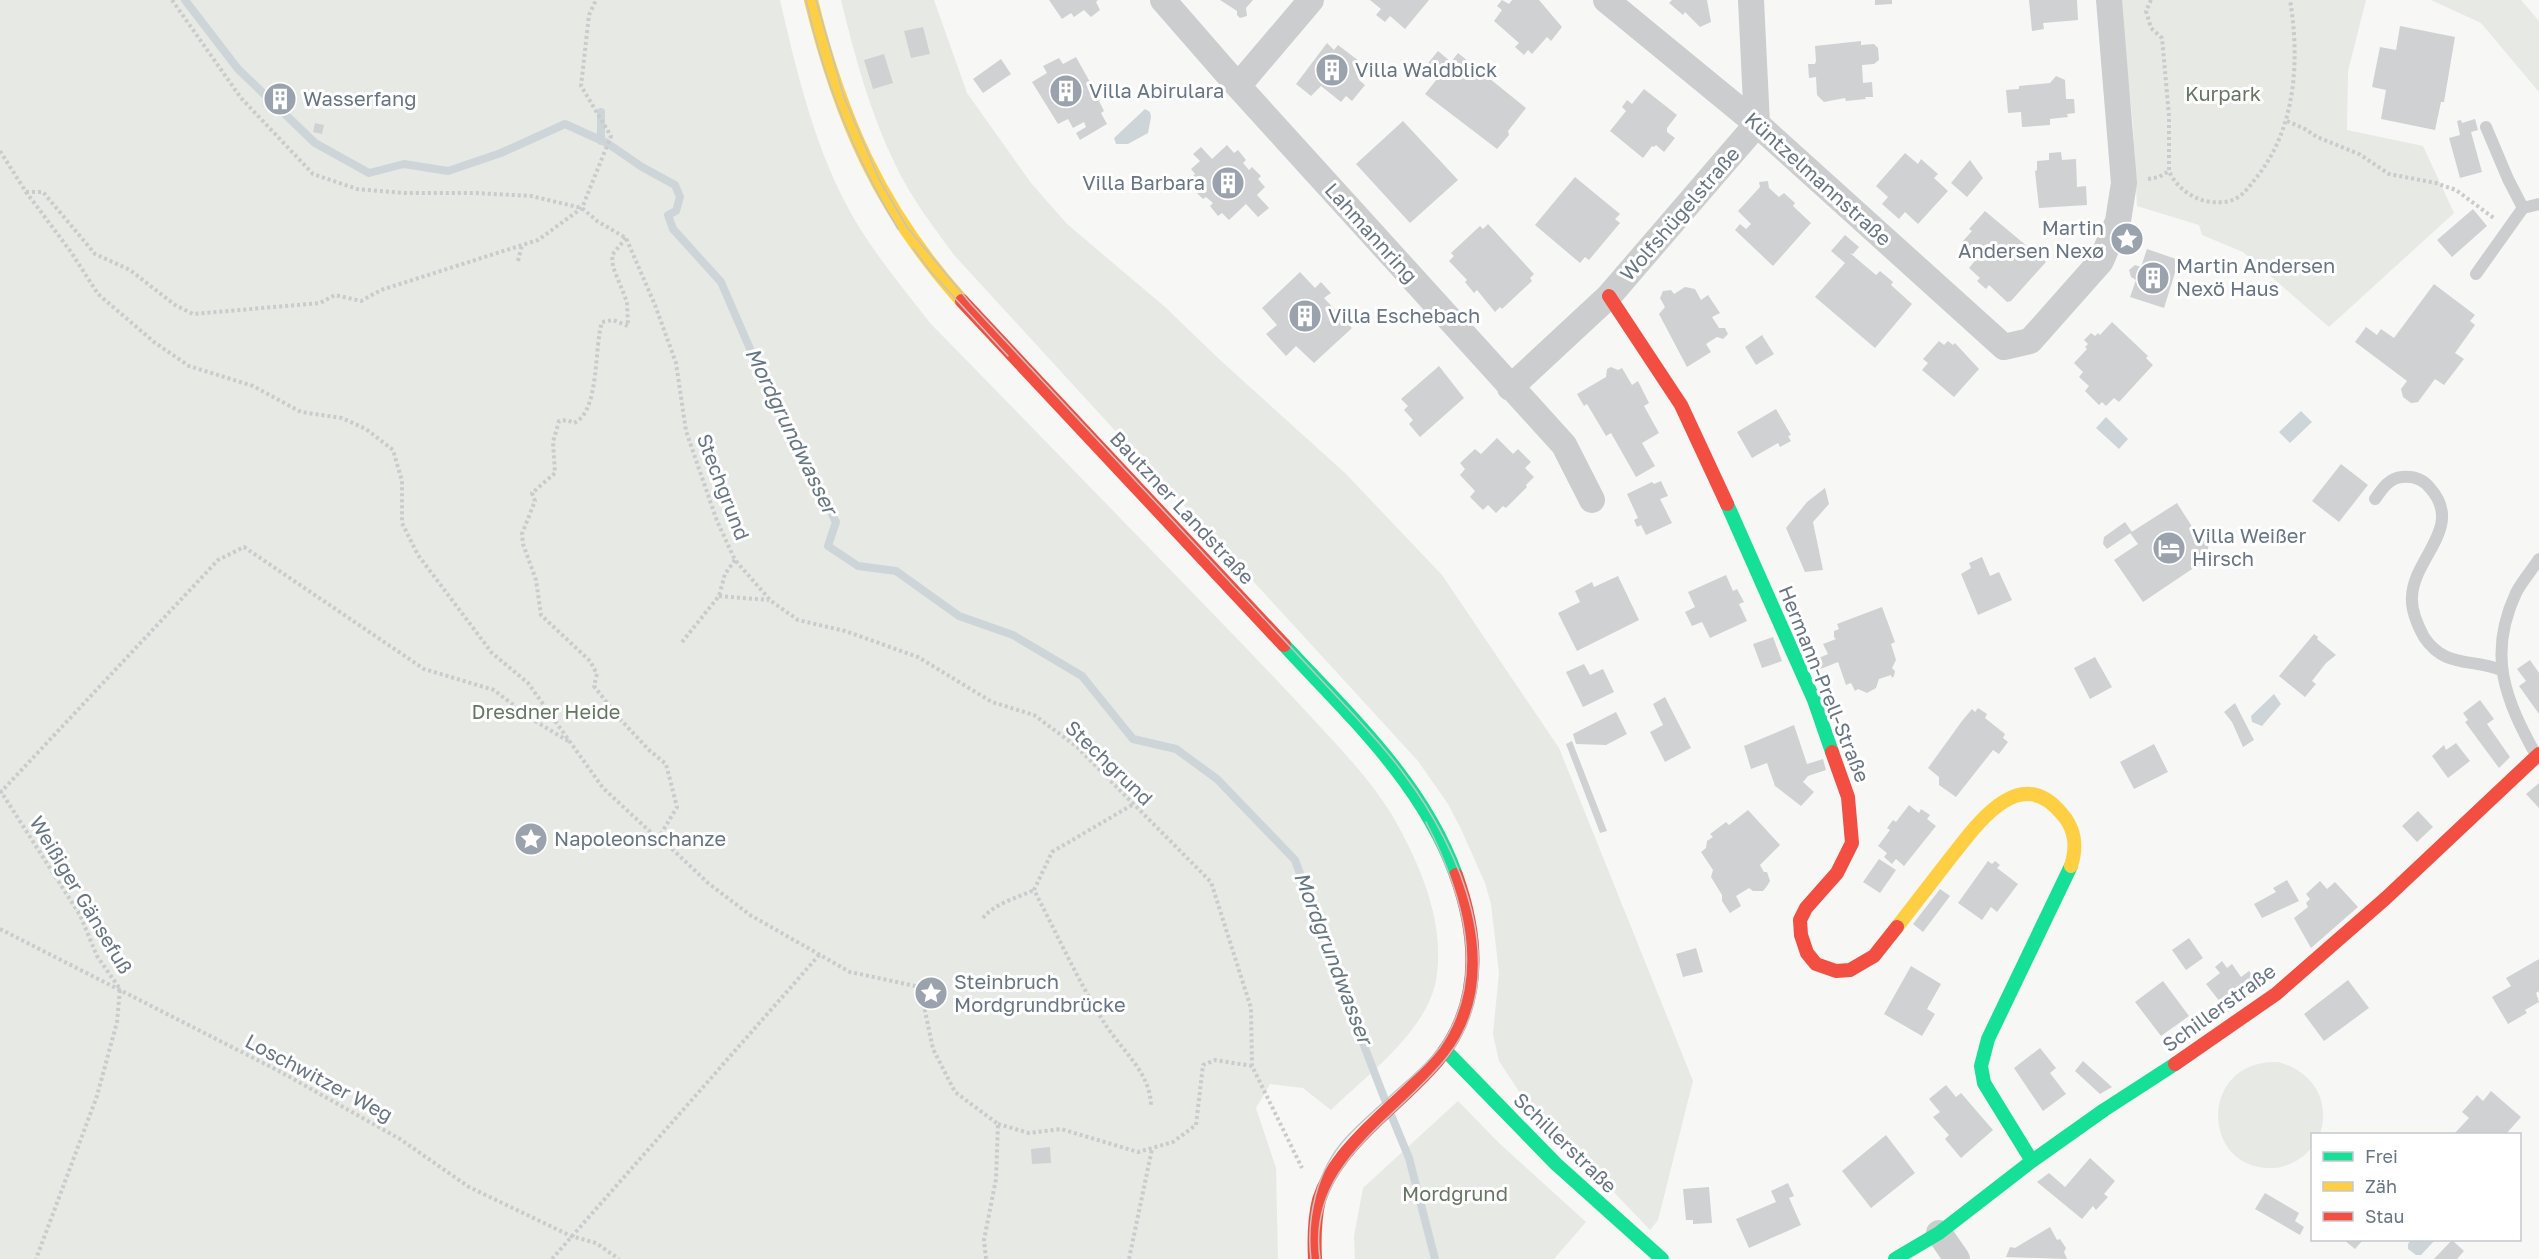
<svg xmlns="http://www.w3.org/2000/svg" width="2539" height="1259" font-family="'Golos Text',sans-serif">
  <style>
    .green { fill: #e6e9e4 }
    .water { fill: #ced5d8 }
    .lines { fill: none; stroke-linecap: round; stroke-linejoin: round }
    .stream { stroke: #ced5d8; stroke-width: 8 }
    .building { fill: #d0d1d2 }
    .path { stroke: #cacbcc; stroke-width: 4; stroke-dasharray: 3 3; stroke-linecap: butt }
    .lane { stroke: #cccdcf; stroke-width: 12 }
    .street { stroke: #cccdcf; stroke-width: 26 }
    .fast { stroke: #16e098; stroke-width: 14 }
    .slow { stroke: #ffcf43; stroke-width: 14 }
    .jam { stroke: #f24e42; stroke-width: 14 }
    .tram { stroke: #c3c4c5; stroke-width: 1.5 }
    .labels { text-anchor: middle; stroke-width: 6; stroke-linejoin: round; paint-order: stroke }
    .poi-label { font-size: 20px; fill: #687585; stroke: #fff; text-anchor: start }
    .park-label { font-size: 20px; fill: #657763; stroke: #fff }
    .street-label { font-size: 20px; fill: #687585; stroke: #fff }
    .water-label { font-size: 21px; font-style: italic; fill: #647680; stroke: #fff }
  </style>
  <rect width="100%" height="100%" fill="#f7f7f6"/>
  <path class="green" d="M0 0H780C796 69 813 141 846 204 868 247 901 285 930 323 1027 422 1123 521 1219 620 1255 657 1290 694 1325 732 1349 758 1373 784 1392 815 1420 864 1446 923 1436 980 1427 1031 1366 1076 1331 1110L1303 1088 1270 1084 1256 1108 1276 1168 1278 1259H0Z
    M841 0H934L967 93 1031 183 1067 224 1165 307 1219 359 1345 473 1442 575 1559 748 1693 1081 1658 1220 1650 1230 1522 1096 1499 1061 1493 1034 1499 973 1491 904 1485 883 1461 829 1448 804 1418 761 954 255C933 226 911 198 896 166 870 113 855 57 841 0Z
    M2120 0H2366L2348 71 2347 130 2423 146 2454 213 2329 327 2243 252 2202 235 2199 225 2137 206 2133 124Z
    M2431 0H2521L2539 21V92L2481 23Z
    M2278 1062C2312 1071 2331 1100 2320 1134H2312V1147C2303 1159 2288 1167 2273 1168 2200 1171 2198 1059 2278 1062Z
    M1458 1101 1499 1143 1586 1222 1554 1259H1355L1354 1236 1363 1188Z"/>
  <path class="water" d="M1145 109 1150 112 1151 117 1148 133 1128 144H1116L1114 138Z
    M2301 411 2312 422 2290 443 2279 432Z
    M2106 417 2128 439 2119 449 2096 428Z
    M2274 694 2281 704 2262 726 2252 722 2251 716Z
    M2411 1240H2435L2421 1255H2416L2408 1249V1244Z"/>
  <g class="lines">
    <path class="stream" d="M185 0 238 69 315 143 369 173 404 164 448 171 501 153 565 124 607 143 642 167 675 185 680 197 676 211 668 215 673 229 721 282 767 388 836 522 828 546 858 566 896 571 959 616 1013 635 1082 676 1133 739 1176 749 1217 779 1295 860 1348 1004 1385 1100
      M601 112V141
      M1392 1117 1409 1158 1435 1259"/>
  </g>
  <path class="building" d="M1049 0H1098L1096 2 1100 10 1091 17 1084 10 1074 17 1071 13 1062 19Z
    M1220 0H1253L1246 8 1247 16 1240 18 1237 15V11Z
    M1370 0H1429L1405 29 1390 16 1385 22 1376 15 1381 9Z
    M1502 0 1509 4 1512 0H1539L1562 27 1551 41 1547 37 1532 54 1528 50 1524 55 1515 47 1519 43 1494 21 1502 10 1497 6Z
    M1672 0H1707L1711 22 1700 27 1685 12 1683 15 1669 3Z
    M1875 0H1892V4L1875 5Z
    M2029 0H2077L2078 20 2043 23 2044 29 2032 31Z
    M2400 26 2455 37 2444 102H2441L2435 130 2381 119 2386 90 2372 87 2380 47 2396 50Z
    M923 27 930 54 911 58 904 31Z
    M1861 41V45L1874 44 1878 48 1879 60 1874 64 1862 65 1863 83 1872 82 1873 97H1865L1866 99 1846 101 1845 98 1824 102 1817 95 1816 77 1809 78 1808 64H1815L1816 61 1815 46Z
    M1327 43 1334 50 1338 45 1359 61 1354 66 1364 74 1359 80 1365 85 1352 101 1346 96 1341 102 1321 86 1311 96 1296 84Z
    M1438 51 1451 62 1458 53 1526 108 1508 131 1509 135 1497 149 1425 94 1437 79 1424 68Z
    M884 54 893 83 873 89 864 60Z
    M1076 57 1100 100 1099 101 1104 111 1101 113 1107 124 1080 140 1076 133 1086 127 1084 122 1073 128 1068 119 1058 124 1032 82 1047 73 1043 66 1059 58 1063 64Z
    M1001 59 1011 74 983 93 973 79Z
    M2056 76 2065 80 2066 99H2074L2075 113 2067 114 2068 117 2050 119V125L2022 127 2021 112 2008 113 2006 90 2019 89V86L2050 83Z
    M272 85 293 90 287 113 266 107Z
    M1644 89 1677 115 1667 128V132L1675 138 1664 152 1656 145 1654 147 1652 146 1643 158 1610 131 1626 111 1622 107 1627 100 1632 104Z
    M2475 119 2478 130 2471 132 2482 172 2460 178 2449 138 2460 135 2457 121 2461 120 2462 123Z
    M1403 121 1458 180 1410 223 1356 164Z
    M315 123 324 125 322 134 313 132Z
    M1227 145 1234 153 1238 150 1246 160 1243 163 1249 170 1252 167 1261 176 1258 179 1265 187 1257 195 1269 208 1258 217 1246 204 1229 220 1222 213 1218 216 1210 206 1213 203 1206 197 1203 199 1194 190 1198 187 1190 179 1195 174 1191 169 1200 161 1193 154 1201 147 1212 159Z
    M2061 152 2062 160 2076 159 2077 187 2086 186 2087 205 2039 208 2035 171 2037 170V161L2049 160V153Z
    M1905 153 1918 164 1921 159 1938 174 1934 178 1948 191 1918 224 1905 212 1899 219 1882 204 1888 197 1876 186Z
    M1970 160 1983 178 1967 197 1951 183Z
    M1575 177 1620 214 1615 219 1620 223 1589 260 1585 257 1580 263 1535 225Z
    M1768 181 1769 188 1779 197 1784 193 1795 203 1793 206 1811 223 1773 266 1735 230 1740 224 1746 229 1751 224 1738 211 1760 187 1759 182Z
    M2473 209 2487 226 2452 257 2437 240Z
    M1985 211 2046 262 2011 301 2007 302 1989 285 1986 289 1977 281 1980 278 1969 268 1978 257 1962 242 1972 231 1969 229Z
    M1488 224 1534 274 1530 278 1532 281 1502 309 1500 307 1495 312 1477 290 1474 293 1465 282 1467 280 1449 261 1454 256 1451 253 1480 226 1483 229Z
    M1845 235 1859 247 1853 254 1850 253 1876 275 1880 271 1893 282 1891 285 1912 304 1875 348 1815 297 1845 263 1831 251Z
    M2147 249 2179 260 2164 308 2130 297 2136 280 2131 277 2129 270 2135 265 2141 267Z
    M1300 272 1315 288 1321 282 1331 293 1324 298 1352 328 1314 363 1296 346 1286 356 1266 334 1277 325 1262 308Z
    M2434 284 2475 315 2470 321 2475 325 2455 353 2464 359 2444 385 2435 379 2418 402 2411 403 2403 397 2401 389 2407 381 2355 342 2366 327 2377 335 2381 329 2394 338Z
    M1685 287 1695 289 1701 300 1708 295 1720 313 1712 317 1719 328H1725L1728 334 1723 339 1717 337 1706 344 1711 352 1687 367 1659 314 1665 307 1660 298 1663 291 1671 290 1674 294Z
    M2112 322 2148 356 2146 358 2153 365 2119 402 2114 398 2106 406 2102 402 2099 405 2085 391 2089 386 2079 377 2083 372 2074 363 2087 349 2085 347 2088 344 2084 340 2091 333 2095 336 2098 333 2100 335Z
    M1762 335 1774 354 1756 365 1745 347Z
    M1939 341 1944 345 1948 341 1953 345 1955 343 1979 369 1954 397 1922 370 1928 363 1923 359Z
    M1439 366 1464 398 1420 437 1409 424 1413 420 1404 410 1408 406 1401 399Z
    M1611 367 1618 370 1622 368 1632 385 1638 381 1649 403 1644 406 1659 433 1642 443 1655 466 1636 477 1611 433 1606 436 1587 404 1584 406 1577 394 1606 377 1607 369Z
    M1776 409 1791 435 1788 436 1791 441 1780 447 1778 443 1752 458 1737 432Z
    M1497 438 1513 454 1518 449 1531 462 1525 468 1534 477 1526 485 1527 487 1506 508 1503 506 1496 513 1488 505 1483 510 1470 497 1475 491 1460 475 1465 469 1460 463 1475 449 1481 454Z
    M2341 464 2368 485 2339 522 2312 501Z
    M1661 481 1668 496 1660 499 1672 523 1646 535 1641 525 1637 527 1634 520 1638 518 1627 494 1652 482 1654 484Z
    M1825 488 1829 504 1813 522 1823 570 1805 572 1786 528 1807 502Z
    M2177 503 2198 536H2204L2209 543 2207 553 2210 557 2143 602 2114 560 2138 544 2130 533Z
    M2125 522 2132 532 2107 549 2103 544 2104 537Z
    M1982 557 1990 576 1999 572 2012 600 1978 615 1961 574 1971 568 1969 563Z
    M1726 575 1733 591 1737 589 1744 602 1739 604 1747 621 1710 638 1702 622 1692 626 1685 612 1695 607 1688 592Z
    M1618 576 1639 620 1577 651 1558 613 1580 602 1575 591 1592 582 1594 587Z
    M1882 607 1895 642 1891 644 1896 660 1892 668 1895 671 1894 676 1892 678 1891 675 1879 679 1876 688 1867 693 1858 689 1855 691 1851 683 1846 685 1838 662 1818 670 1814 660 1828 654 1823 644 1836 639 1834 637V631L1839 629 1837 624Z
    M2314 634 2318 637 2317 639 2336 655 2326 663 2312 681 2316 684 2305 697 2279 676Z
    M1773 637 1782 661 1762 668 1753 644Z
    M2095 657 2112 687 2090 699 2074 668Z
    M2530 660 2539 673V714L2519 686 2526 681 2517 669Z
    M1584 664 1590 675 1603 669 1614 692 1583 707 1566 672Z
    M1665 697 1691 748 1665 762 1650 732 1663 725 1653 704Z
    M2480 700 2494 719 2487 724 2510 757 2499 768 2465 722 2468 720 2463 713Z
    M2235 703 2254 740 2243 747 2232 722 2224 712Z
    M1978 708 1987 714 1985 718 2005 734 2003 738 2008 742 1999 754 1993 750 1956 797 1939 785V777L1928 768 1962 721 1972 709 1975 712Z
    M1616 712 1627 734 1606 745 1576 744 1573 734Z
    M1794 725 1807 764 1823 759 1826 770 1808 776 1803 782 1814 792 1801 806 1775 786 1767 763 1751 769 1744 746Z
    M1572 741 1607 831 1600 833 1566 744Z
    M2456 743 2470 761 2448 778 2432 756 2444 745 2446 750Z
    M2154 744 2168 772 2134 789 2120 762Z
    M2539 783V808L2526 794Z
    M1909 805 1919 813 1921 809 1930 815 1927 819 1936 826 1904 866 1896 859 1892 864 1884 857 1887 853 1878 846 1890 830 1887 828 1893 820 1896 822Z
    M1748 810 1780 845 1760 865 1764 872H1767L1770 881 1767 886 1763 891H1753L1749 888 1736 896 1741 906 1730 913 1722 901V895L1711 877 1713 870 1701 852 1706 848 1707 841 1713 837 1710 834 1726 822 1729 825Z
    M2418 811 2433 827 2417 842 2402 826Z
    M1879 859 1896 870 1880 893 1863 882Z
    M1988 861 1992 864 1995 861 2000 865 1997 868 2018 884 1997 912 1991 907 1982 920 1958 903Z
    M2287 880 2299 901 2262 918 2254 904 2276 892 2273 888Z
    M2320 881 2327 889 2335 882 2358 907 2311 948 2294 918 2308 907 2306 903 2310 899 2306 894Z
    M1940 889 1950 896 1923 932 1913 924Z
    M2189 938 2203 958 2186 970 2172 950Z
    M1696 948 1703 972 1683 977 1676 954Z
    M2539 959V991L2536 993 2539 1002 2525 1010 2527 1013 2508 1024 2492 997 2511 986 2506 978Z
    M2222 961 2227 968 2232 964 2241 977 2249 971 2261 987 2228 1012 2206 984 2220 973 2215 967Z
    M1911 966 1941 984 1927 1009 1935 1014 1922 1036 1884 1014Z
    M2348 980 2369 1008 2324 1041 2304 1014Z
    M2163 981 2189 1016 2161 1036 2135 1002Z
    M2040 1048 2056 1068 2050 1073 2066 1094 2043 1111 2014 1068Z
    M2083 1061 2112 1087 2100 1094 2075 1071Z
    M1946 1085 1956 1097 1961 1093 1993 1130 1961 1158 1945 1139 1949 1135 1933 1117 1940 1112 1929 1099Z
    M2491 1091 2521 1117 2506 1134H2454L2469 1118 2462 1112 2477 1095 2483 1101Z
    M1886 1135 1915 1173 1871 1208 1842 1171Z
    M1050 1147 1051 1163 1032 1164 1031 1149Z
    M2090 1158 2115 1181 2104 1194 2108 1197 2096 1210 2093 1206 2082 1219 2037 1182 2049 1173 2065 1187Z
    M1788 1183 1794 1196 1789 1198 1801 1225 1749 1248 1736 1219 1776 1202 1771 1191Z
    M1709 1187 1712 1223 1693 1224V1220H1686L1683 1189Z
    M2265 1193 2299 1213 2295 1221 2304 1227 2300 1235 2255 1209Z
    M2050 1227 2057 1240 2060 1239 2066 1248 2064 1252 2067 1259 2006 1257 2010 1247 2015 1248Z
    M2344 1240H2363L2355 1249Z
    M2452 1240 2464 1251 2457 1259H2434Z"/>
  <g class="lines">
    <path class="path" d="M172 0 241 98 313 174 357 189 405 193H476L531 196 582 208 597 221 626 238 655 305 676 363 686 431 717 521 735 560 771 601 798 620 845 631 918 657 992 702 1034 715 1076 746 1211 882 1251 1008 1252 1066 1302 1168
      M2151 0 2146 11 2151 28 2162 38 2169 116V171C2176 187 2193 200 2211 202 2236 204 2242 196 2256 178 2296 129 2300 60 2290 0
      M2287 121 2305 129 2317 137 2359 154 2389 174 2436 183 2456 190 2495 219
      M0 151 26 192 71 252 98 294 154 342 189 366 253 386 301 412 342 418 366 429 393 450 402 481V523L418 555 492 653 528 683 603 788 658 839 670 847 708 883 750 915 850 972 920 987 933 1049 955 1092 998 1124 996 1179 984 1240 986 1259
      M2148 179 2159 177 2169 171
      M26 192H43L95 254 130 270 175 305 193 314 320 303 335 295 361 301 381 290 538 240 582 208 611 136 581 86 589 15 596 0
      M626 238 612 255 613 267 627 302 628 326 613 320 602 322C594 346 600 412 574 423L567 420 559 421 553 442 555 473 532 493 535 501 522 534 523 544 536 580 541 615 590 661 597 674 594 686 618 717 650 751 666 764 677 807 658 839
      M518 261 522 245
      M719 596 769 600
      M682 642 719 596 725 574 735 560
      M0 790 80 915 97 956 120 989 117 1022 97 1096 36 1259
      M0 793 218 560 244 547 424 669 494 690 530 718 568 741
      M1132 805 1052 852 1034 890C1057 934 1079 983 1105 1024 1123 1052 1151 1073 1151 1107
      M983 918C995 903 1017 898 1034 890
      M0 929 279 1071 400 1139 469 1187 571 1236 596 1243 619 1259
      M998 1124 1029 1133 1061 1129 1138 1152 1173 1142 1196 1125 1203 1065 1215 1060 1252 1066
      M552 1259 820 954
      M1129 1259 1152 1149"/>
    <path class="lane" d="M2486 127 2508 179 2523 208
      M2476 274 2523 208 2539 204
      M2375 499C2382 489 2389 478 2402 477 2413 476 2423 479 2430 488 2465 527 2413 558 2412 597 2411 610 2418 626 2424 637 2445 669 2473 658 2501 670
      M2536 755C2505 699 2487 655 2516 593 2522 581 2532 570 2539 559"/>
    <path class="street" d="M1163 0 1238 86 1564 445 1592 500
      M1606 0 1757 124 2004 347 2030 341 2101 261 2118 221 2124 183 2109 0
      M1238 86 1311 0
      M1510 388 1609 296 1757 124 1751 0
      M1939 1233 1957 1259"/>
    <path class="fast" d="M1727 504 1814 700 1832 752
      M1284 645C1349 715 1423 783 1456 875
      M1445 1050 1556 1164 1662 1259
      M2032 1161 1984 1083 1981 1066 1988 1039 2071 866
      M1895 1259 1939 1233 2032 1161 2104 1110 2175 1064"/>
    <path class="slow" d="M811 0C840 118 880 210 962 301
      M1897 927C1914 905 1931 883 1948 861 1974 829 2018 760 2062 814 2076 830 2077 847 2071 866"/>
    <path class="jam" d="M1609 296 1681 405 1727 504
      M962 301 1284 645
      M1832 752 1848 797 1852 843 1837 873 1806 908 1800 920 1801 935 1807 953 1816 964 1836 971 1850 970 1874 956 1897 927
      M2175 1064 2276 994 2386 898 2539 754
      M1315 1259C1314 1239 1314 1220 1319 1200 1329 1168 1354 1142 1378 1119 1398 1100 1419 1082 1437 1061 1482 1006 1479 939 1456 875"/>
    <path class="tram" d="M806 0C824 82 855 158 898 229
      M816 0 844 97 879 179 907 227 971 304 1354 715C1371 734 1389 753 1404 774 1460 848 1514 971 1448 1056 1398 1120 1306 1163 1320 1259
      M913 248 930 271 1008 356
      M1311 1259C1306 1218 1317 1170 1345 1139 1361 1121 1380 1106 1398 1089 1413 1076 1428 1063 1440 1047 1489 976 1462 892 1426 822"/>
  </g>
  <defs>
    <symbol id="building-disc" viewBox="-11 -11 22 22"><circle r="9.5" fill="#9aa2ad" stroke="#fff"/><path d="M-4-6H4V6H1V3H-1V6H-4ZM-2.5-4.3h1.7v1.8h-1.7ZM.8-4.3h1.7v1.8H.8ZM-2.5-1h1.7V.8h-1.7ZM.8-1h1.7V.8H.8Z" fill="#fff"/></symbol>
    <symbol id="sight-disc" viewBox="-11 -11 22 22"><circle r="9.5" fill="#9aa2ad" stroke="#fff"/><path d="M0-6L1.8-2.2L6-1.7L2.9 1.2L3.7 5.4L0 3.3L-3.7 5.4L-2.9 1.2L-6-1.7L-1.8-2.2Z" fill="#fff"/></symbol>
    <symbol id="hotel-disc" viewBox="-11 -11 22 22"><circle r="9.5" fill="#9aa2ad" stroke="#fff"/><path d="M-6-4.5h1.5V1H6V5H4.5V3h-9V5H-6ZM-4 0a1.8 1.8 0 1 1 3.6 0ZM.5 0V-2.5h3Q6-2.5 6 0Z" fill="#fff"/></symbol>
  </defs>
  <g fill-rule="evenodd">
    <use href="#building-disc" x="1313" y="51" width="38" height="38"/>
    <use href="#building-disc" x="1047" y="72" width="38" height="38"/>
    <use href="#building-disc" x="261" y="80" width="38" height="38"/>
    <use href="#building-disc" x="1209" y="164" width="38" height="38"/>
    <use href="#sight-disc" x="2108" y="220" width="38" height="38"/>
    <use href="#building-disc" x="2134" y="259" width="38" height="38"/>
    <use href="#building-disc" x="1286" y="297" width="38" height="38"/>
    <use href="#hotel-disc" x="2150" y="529" width="38" height="38"/>
    <use href="#sight-disc" x="512" y="820" width="38" height="38"/>
    <use href="#sight-disc" x="912" y="974" width="38" height="38"/>
  </g>
  <g class="labels">
    <g class="poi-label">
      <text x="1355" y="77">Villa Waldblick</text>
      <text x="1089" y="98">Villa Abirulara</text>
      <text x="303" y="106">Wasserfang</text>
      <text x="1205" y="190" text-anchor="end">Villa Barbara</text>
      <text x="2104" y="235" text-anchor="end">Martin<tspan x="2104" dy="23">Andersen Nexø</tspan></text>
      <text x="2176" y="273">Martin Andersen<tspan x="2176" dy="23">Nexö Haus</tspan></text>
      <text x="1328" y="323">Villa Eschebach</text>
      <text x="2192" y="543">Villa Weißer<tspan x="2192" dy="23">Hirsch</tspan></text>
      <text x="554" y="846">Napoleonschanze</text>
      <text x="954" y="989">Steinbruch<tspan x="954" dy="23">Mordgrundbrücke</tspan></text>
    </g>
    <g class="park-label">
      <text x="2223" y="101">Kurpark</text>
      <text x="546" y="719">Dresdner Heide</text>
      <text x="1455" y="1201">Mordgrund</text>
    </g>
    <g class="street-label">
      <text transform="translate(1818 179) rotate(42)" y="7">Küntzelmannstraße</text>
      <text transform="translate(1680 214) rotate(-49)" y="7">Wolfshügelstraße</text>
      <text transform="translate(1371 233) rotate(48)" y="7">Lahmannring</text>
      <text transform="translate(723 487) rotate(69)" y="7">Stechgrund</text>
      <text transform="translate(1182 508) rotate(47)" y="7">Bautzner Landstraße</text>
      <text transform="translate(1824 684) rotate(68)" y="7">Hermann-Prell-Straße</text>
      <text transform="translate(1109 763) rotate(44)" y="7">Stechgrund</text>
      <text transform="translate(81 895) rotate(59)" y="7">Weißiger Gänsefuß</text>
      <text transform="translate(2219 1008) rotate(-36)" y="7">Schillerstraße</text>
      <text transform="translate(319 1078) rotate(28)" y="7">Loschwitzer Weg</text>
      <text transform="translate(1565 1143) rotate(44)" y="7">Schillerstraße</text>
    </g>
    <g class="water-label">
      <text transform="translate(791 431) rotate(64)" y="7">Mordgrundwasser</text>
      <text transform="translate(1333 958) rotate(69)" y="7">Mordgrundwasser</text>
    </g>
  </g>
  <rect x="2311" y="1133" width="210" height="108" fill="#ffffff" stroke="#c3c8ce" stroke-width="1.5"/>
  <rect x="2323" y="1152" width="30" height="9" fill="#16e098" stroke="#c3c8ce" stroke-width="1.5"/>
  <text x="2365" y="1163" font-size="18" fill="#687585">Frei</text>
  <rect x="2323" y="1182" width="30" height="9" fill="#ffcf43" stroke="#c3c8ce" stroke-width="1.5"/>
  <text x="2365" y="1193" font-size="18" fill="#687585">Zäh</text>
  <rect x="2323" y="1212" width="30" height="9" fill="#f24e42" stroke="#c3c8ce" stroke-width="1.5"/>
  <text x="2365" y="1223" font-size="18" fill="#687585">Stau</text>
</svg>
